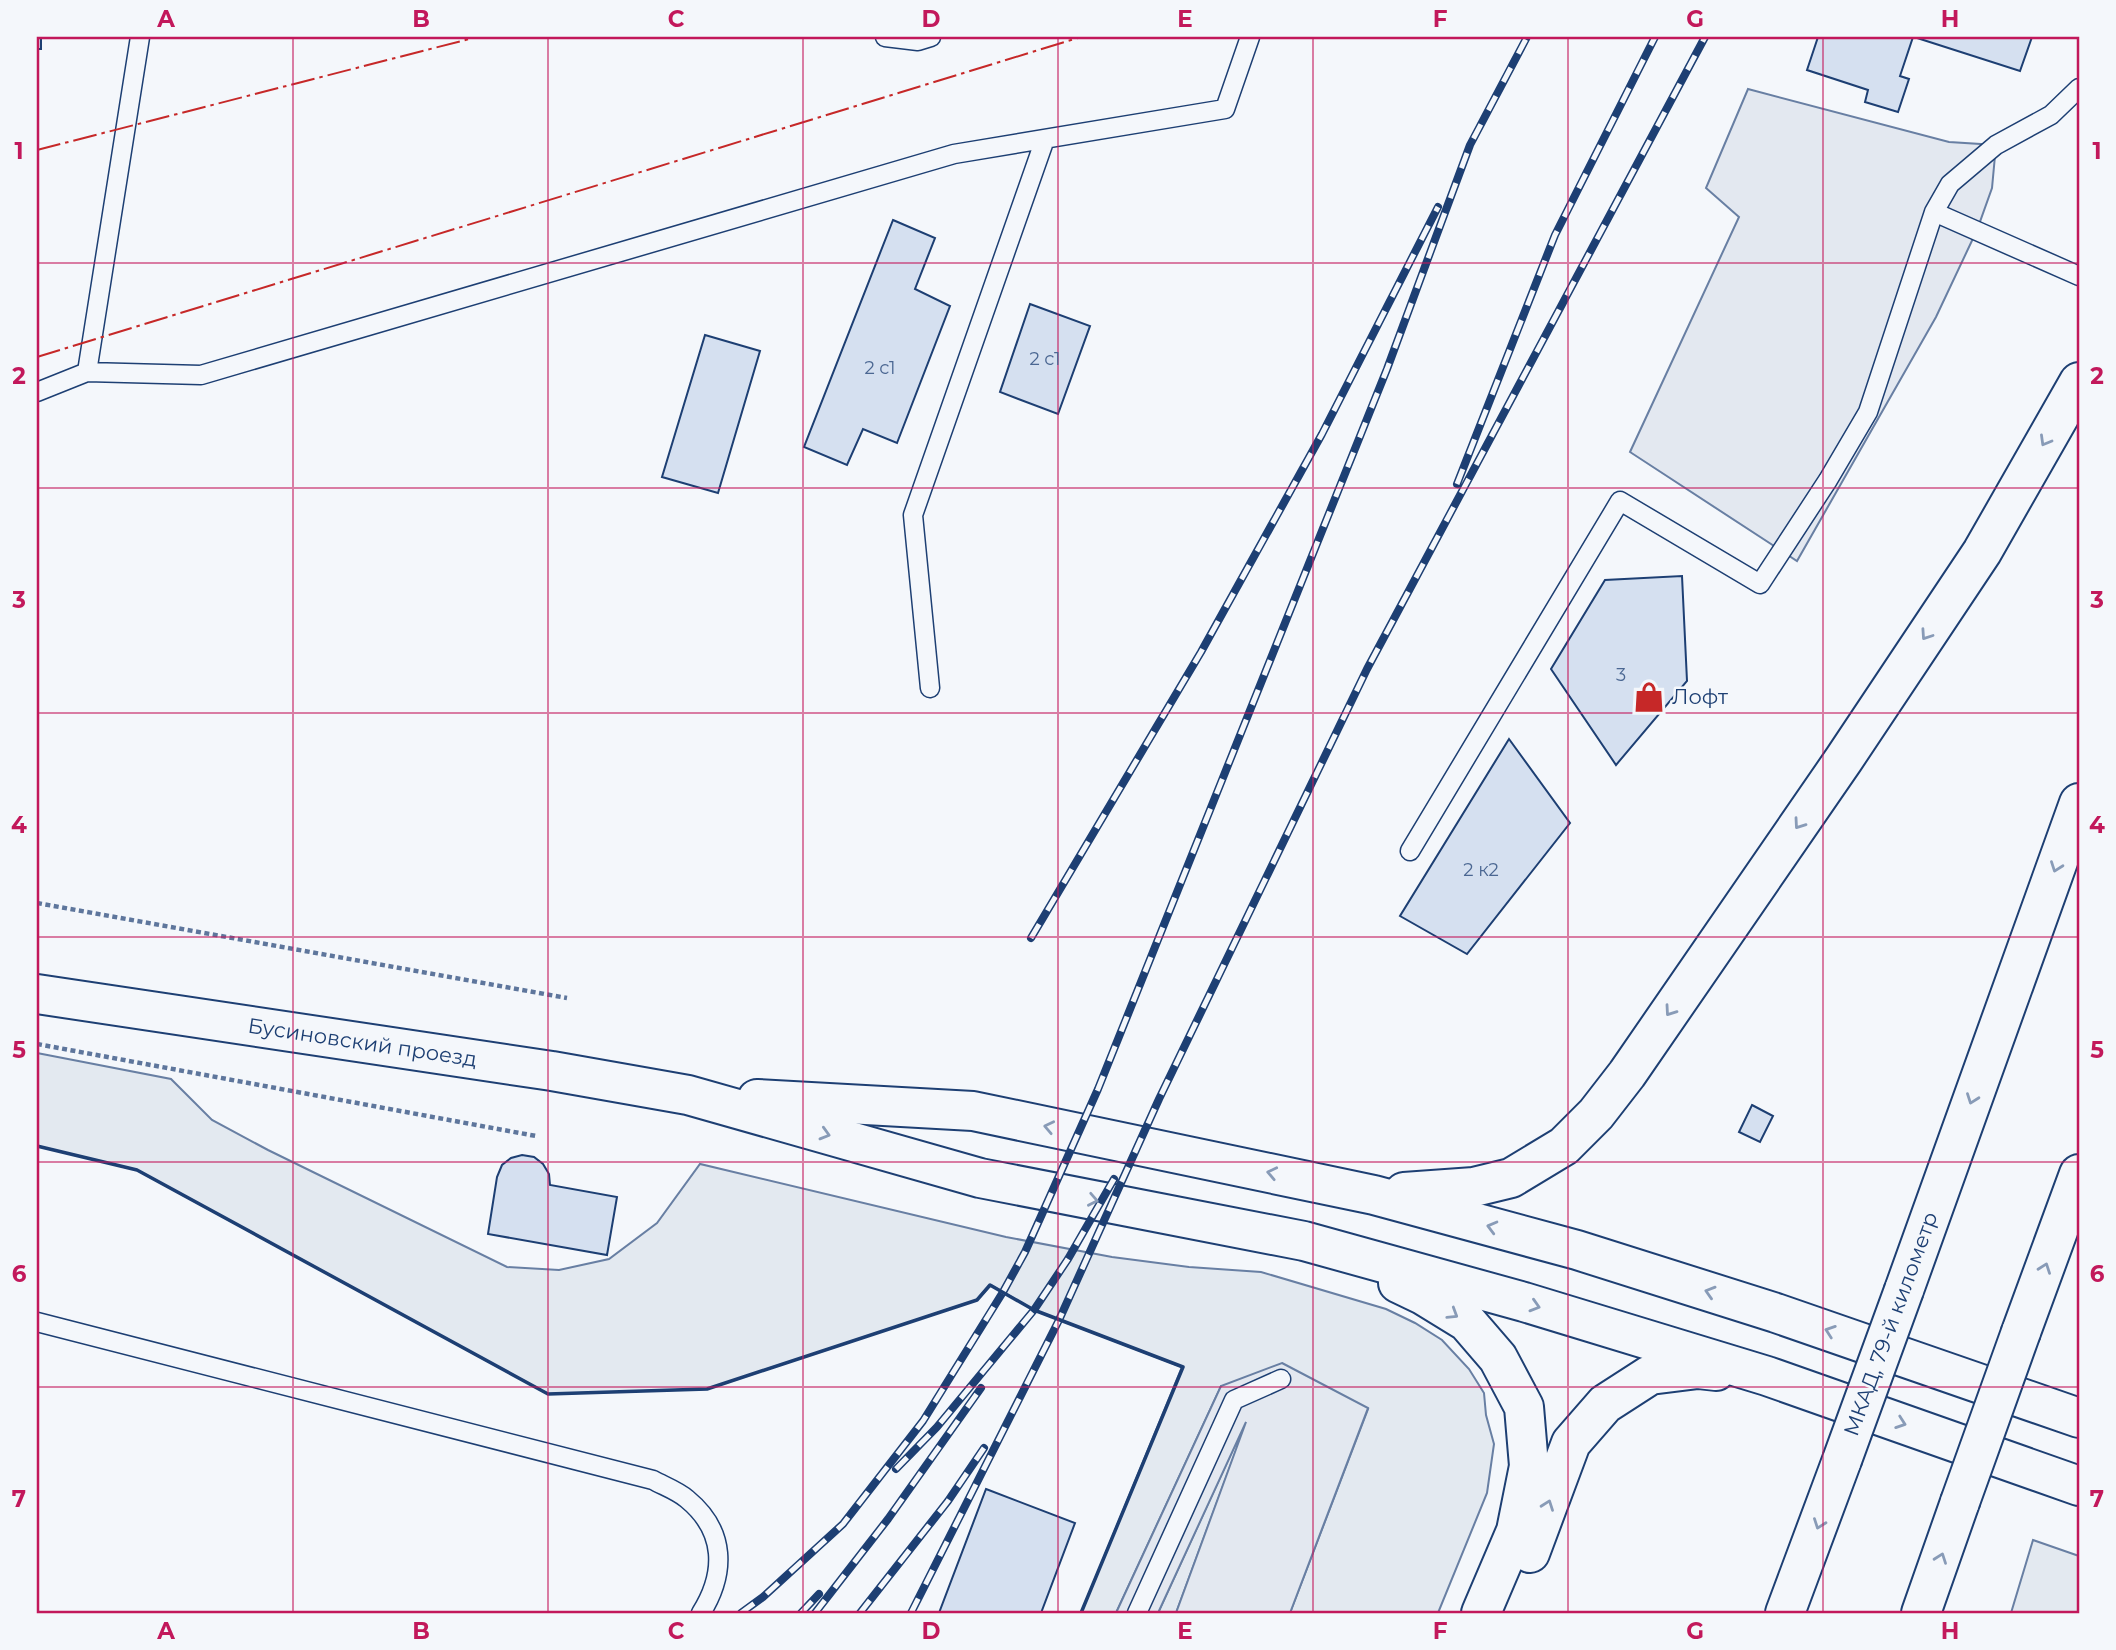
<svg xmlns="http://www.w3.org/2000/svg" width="2116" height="1650" font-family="Montserrat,sans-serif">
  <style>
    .green { fill: #e3e9f0; stroke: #687fa3; stroke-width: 2 }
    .parking { fill: #e3e8f0; stroke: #687fa3; stroke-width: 2 }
    .building { fill: #d5e0f0; stroke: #1d3f73; stroke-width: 2 }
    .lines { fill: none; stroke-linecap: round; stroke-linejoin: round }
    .service-casing { stroke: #1d3f73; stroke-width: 21 }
    .secondary-casing { stroke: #1d3f73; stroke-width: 42 }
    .trunk-casing { stroke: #1d3f73; stroke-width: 42 }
    .path { stroke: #5e769c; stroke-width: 4.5; stroke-dasharray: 5 3.5; stroke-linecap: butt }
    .service { stroke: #f4f7fb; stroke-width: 18 }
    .secondary { stroke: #f4f7fb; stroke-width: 38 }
    .trunk { stroke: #f4f7fb; stroke-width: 38 }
    .rail-casing { stroke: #1d3f73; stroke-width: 8 }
    .rail { stroke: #f4f7fb; stroke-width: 5; stroke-dasharray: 16; stroke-linecap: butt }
    .trunk-bridge-casing { stroke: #1d3f73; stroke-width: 42; stroke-linecap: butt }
    .trunk-bridge { stroke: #f4f7fb; stroke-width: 38 }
    .wall { stroke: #1d3f73; stroke-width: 3.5 }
    .power { stroke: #c62828; stroke-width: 2; stroke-dasharray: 24 5 3.5 5; stroke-linecap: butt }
    .oneway { stroke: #889bb7 }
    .grid { fill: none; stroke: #c2185b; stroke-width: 2; stroke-opacity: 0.55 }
    .labels { text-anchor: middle; stroke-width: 5; stroke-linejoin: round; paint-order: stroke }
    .number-label { font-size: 18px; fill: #4b6792 }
    .poi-label { font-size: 21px; fill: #1d3f73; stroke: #f4f7fb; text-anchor: start }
    .street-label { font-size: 21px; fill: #1d3f73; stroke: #f4f7fb }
    .neatline { fill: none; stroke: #c2185b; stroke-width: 2.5 }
    .grid-label { font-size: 23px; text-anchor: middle; font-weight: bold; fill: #c2185b }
  </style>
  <rect width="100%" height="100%" fill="#f4f7fb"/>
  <path class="green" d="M37 1053 171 1079 212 1120 268 1150 507 1267 559 1270 609 1259 657 1223 700 1164 1006 1237 1112 1257 1189 1267 1261 1272 1386 1309 1415 1323 1442 1340 1469 1369 1484 1393 1486 1415 1494 1444 1487 1493 1438 1613H1290L1368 1409 1221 1386 1116 1613H1081L1182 1367 1034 1310 991 1285 977 1300 707 1389 548 1394 137 1170 37 1146Z
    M1251 1410 1176 1613H1158Z
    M2033 1540 2079 1556V1613H2011Z"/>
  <path class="parking" d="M1748 89 1949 142 1996 145 1992 188 1977 230 1936 317 1797 561 1630 452 1739 217 1706 188Z
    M1282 1363 1368 1408 1290 1613H1176L1246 1422 1158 1613H1116L1221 1386Z"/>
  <path class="building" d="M37 37H41V49H37Z
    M1818 37H1913L1900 76 1909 79 1898 112 1865 102 1868 90 1807 70Z
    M1914 37H2032L2020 71Z
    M893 220 935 238 915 289 950 306 897 443 863 429 847 465 804 447Z
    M1030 304 1090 326 1058 414 1000 392Z
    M705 335 760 351 718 493 662 477Z
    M1682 576 1687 681 1616 765 1551 669 1605 580Z
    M1509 739 1570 823 1467 954 1400 916Z
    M1752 1105 1773 1116 1760 1142 1739 1132Z
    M522 1155 534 1157 543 1164 549 1174 550 1185 617 1197 607 1255 488 1234 497 1177 502 1165 511 1158Z
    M986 1489 1075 1523 1041 1613H939Z"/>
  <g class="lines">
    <defs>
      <path id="service" d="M885 37 918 41 931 37
        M1934 212 2079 276
        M87 372 140 37
        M37 392 87 372 201 375 954 154 1225 109 1250 37
        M930 688 913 515 1045 139
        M1410 851 1620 501 1760 584 1828 480 1868 412 1934 212 1950 184 1996 145 2051 115 2079 88
        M37 1322 653 1480C664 1486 678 1491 687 1499 726 1531 726 1573 701 1613
        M1137 1613 1234 1400 1281 1379"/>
      <g id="secondary">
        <path id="s1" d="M37 994 552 1071 688 1095 980 1178 1304 1241 1524 1302 1767 1376 2079 1486"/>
        <path d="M757 1099 973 1111 1374 1195 1577 1250 1776 1313 2079 1418"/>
        <path d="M1404 1192 1474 1187 1511 1178 1564 1146 1596 1114 1627 1074 1844 759 1982 552 2079 382"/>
        <path d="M1398 1283 1423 1295 1467 1322 1498 1358 1524 1407 1529 1466 1516 1531 1481 1613"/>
        <path d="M1530 1553 1571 1443 1605 1404 1650 1375 1698 1369 1716 1371"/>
      </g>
      <path id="trunk" d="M1904 1290 2079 803
        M2021 1332 2079 1174
        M1785 1613 1842 1460
        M1921 1613 1960 1502"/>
    </defs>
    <use href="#service" class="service-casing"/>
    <use href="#secondary" class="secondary-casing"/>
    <use href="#trunk" class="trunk-casing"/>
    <path class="path" d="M37 903 567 998
      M37 1044 536 1136"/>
    <use href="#service" class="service"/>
    <use href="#secondary" class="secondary"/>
    <use href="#trunk" class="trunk"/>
    <defs>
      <path id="rail" d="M1457 484 1555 235 1655 37
        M1031 938 1201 652 1322 434 1438 207
        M896 1469 937 1427 1034 1310 1068 1259 1114 1179
        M741 1613 763 1597 843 1524 923 1421 1003 1292 1025 1252 1098 1089 1387 369 1470 145 1527 37
        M801 1613 819 1594
        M815 1613 888 1519 981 1388
        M860 1613 948 1501 984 1448
        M911 1613 1059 1320 1159 1099 1367 669 1705 37"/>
    </defs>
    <use href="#rail" class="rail-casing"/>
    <use href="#rail" class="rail"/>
    <defs>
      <path id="trunk-bridge" d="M1842 1460 1904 1290
        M1960 1502 2021 1332"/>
    </defs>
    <use href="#trunk-bridge" class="trunk-bridge-casing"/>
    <use href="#trunk-bridge" class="trunk-bridge"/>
    <path class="wall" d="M37 1146 137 1170 548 1394 707 1389 977 1300 990 1285 1034 1310 1183 1367 1081 1613"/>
    <path class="power" d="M37 150 477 37
      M37 357 1081 37"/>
  </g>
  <defs><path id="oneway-chevron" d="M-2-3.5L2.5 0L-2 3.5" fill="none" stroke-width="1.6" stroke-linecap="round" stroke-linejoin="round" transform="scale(1.75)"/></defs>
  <g class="oneway">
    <use href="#oneway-chevron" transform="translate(2045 441) rotate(120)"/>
    <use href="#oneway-chevron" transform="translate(1926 635) rotate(124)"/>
    <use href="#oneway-chevron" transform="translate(1799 824) rotate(125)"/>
    <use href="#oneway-chevron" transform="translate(2056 867) rotate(110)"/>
    <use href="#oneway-chevron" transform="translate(1670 1011) rotate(125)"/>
    <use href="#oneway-chevron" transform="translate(1972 1099) rotate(110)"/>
    <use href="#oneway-chevron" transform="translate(1049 1127) rotate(-168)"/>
    <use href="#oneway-chevron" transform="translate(825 1134) rotate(16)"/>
    <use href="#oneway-chevron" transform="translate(1272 1173) rotate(-168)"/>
    <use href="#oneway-chevron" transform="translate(1093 1200) rotate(11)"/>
    <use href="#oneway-chevron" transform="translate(1492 1227) rotate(-165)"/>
    <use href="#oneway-chevron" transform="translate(2045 1268) rotate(-70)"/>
    <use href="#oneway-chevron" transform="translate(1710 1292) rotate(-163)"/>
    <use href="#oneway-chevron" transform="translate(1535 1306) rotate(17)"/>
    <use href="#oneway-chevron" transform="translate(1453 1314) rotate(32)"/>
    <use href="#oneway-chevron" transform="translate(1830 1331) rotate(-161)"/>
    <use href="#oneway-chevron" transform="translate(1901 1423) rotate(19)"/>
    <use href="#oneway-chevron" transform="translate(1548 1505) rotate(-70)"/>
    <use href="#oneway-chevron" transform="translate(1819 1524) rotate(110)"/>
    <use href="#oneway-chevron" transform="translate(1941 1558) rotate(-70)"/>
  </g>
  <path class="grid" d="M293 37V1613M548 37V1613M803 37V1613M1058 37V1613M1313 37V1613M1568 37V1613M1823 37V1613M37 263H2079M37 488H2079M37 713H2079M37 937H2079M37 1162H2079M37 1387H2079"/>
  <defs>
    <symbol id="shop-bare" viewBox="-9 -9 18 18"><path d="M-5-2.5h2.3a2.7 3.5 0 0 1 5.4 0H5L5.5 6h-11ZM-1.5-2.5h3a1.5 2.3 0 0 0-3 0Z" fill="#c62828" stroke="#f4f7fb" stroke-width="2.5" paint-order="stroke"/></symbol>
  </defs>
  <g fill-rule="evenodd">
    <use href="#shop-bare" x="1627" y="675" width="44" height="44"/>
  </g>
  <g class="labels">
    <g class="number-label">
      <text x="1045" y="365">2 с1</text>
      <text x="880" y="374">2 с1</text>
      <text x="1621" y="681">3</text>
      <text x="1481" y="876">2 к2</text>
    </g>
    <g class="poi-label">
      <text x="1672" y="704">Лофт</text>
    </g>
    <g class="street-label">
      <text dy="7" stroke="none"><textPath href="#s1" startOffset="329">Бусиновский проезд</textPath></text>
      <text transform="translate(1891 1324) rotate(-70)" y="7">МКАД, 79-й километр</text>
    </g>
  </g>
  <rect width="2116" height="1650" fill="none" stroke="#f4f7fb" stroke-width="77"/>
  <rect x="38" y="38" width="2040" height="1574" class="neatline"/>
  <g class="grid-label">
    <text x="166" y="27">A</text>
    <text x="421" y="27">B</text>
    <text x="676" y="27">C</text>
    <text x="931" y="27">D</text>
    <text x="1185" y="27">E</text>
    <text x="1440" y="27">F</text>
    <text x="1695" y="27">G</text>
    <text x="1950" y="27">H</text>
    <text x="19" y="159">1</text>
    <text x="2097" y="159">1</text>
    <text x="19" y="384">2</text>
    <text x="2097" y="384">2</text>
    <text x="19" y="608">3</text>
    <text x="2097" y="608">3</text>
    <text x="19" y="833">4</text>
    <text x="2097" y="833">4</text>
    <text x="19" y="1058">5</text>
    <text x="2097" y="1058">5</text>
    <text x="19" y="1282">6</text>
    <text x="2097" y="1282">6</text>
    <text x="19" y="1507">7</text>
    <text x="2097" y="1507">7</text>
    <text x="166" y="1639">A</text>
    <text x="421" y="1639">B</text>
    <text x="676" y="1639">C</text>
    <text x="931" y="1639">D</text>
    <text x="1185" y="1639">E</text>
    <text x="1440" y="1639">F</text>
    <text x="1695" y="1639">G</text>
    <text x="1950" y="1639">H</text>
  </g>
</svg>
